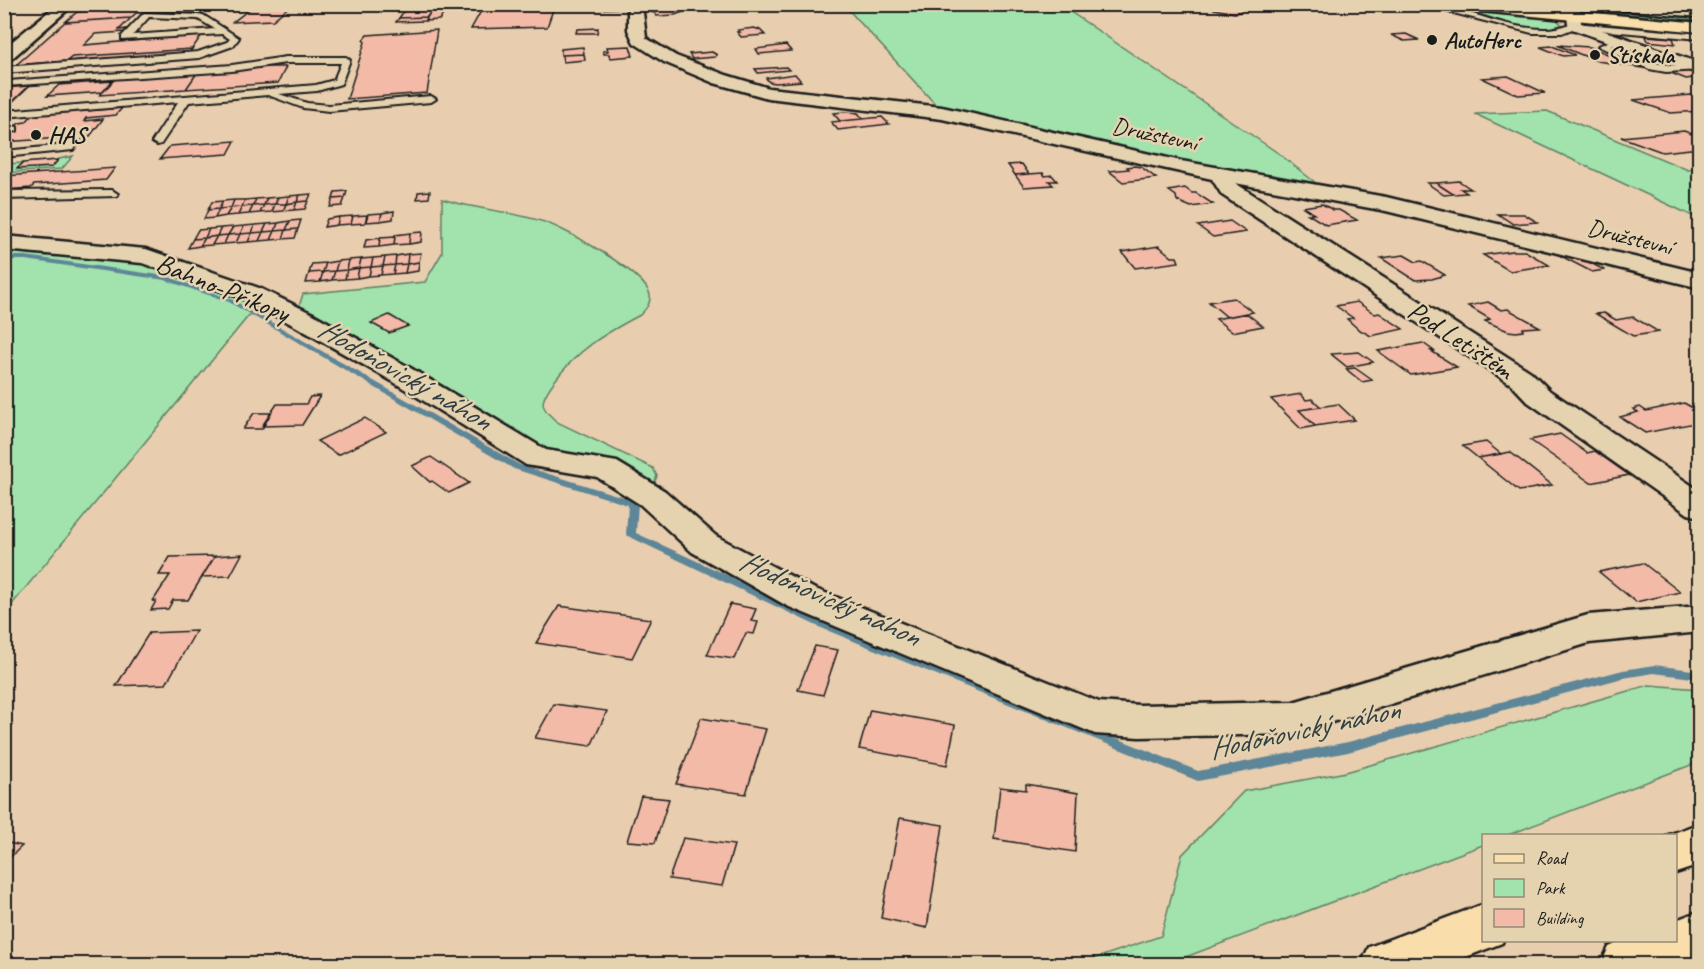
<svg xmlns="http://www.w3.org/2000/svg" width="1704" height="969" font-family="Caveat,sans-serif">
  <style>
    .green { fill: #a2e2ac; stroke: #5f7f64; stroke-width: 1.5 }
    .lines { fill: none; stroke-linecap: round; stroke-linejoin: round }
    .stream { fill: #5d8698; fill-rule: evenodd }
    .building { fill: #f2baa7; stroke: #1c1c1c; stroke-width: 1.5 }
    .lane-casing { stroke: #1c1c1c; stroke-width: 4 }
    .street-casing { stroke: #1c1c1c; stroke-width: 5 }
    .primary-casing { stroke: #1c1c1c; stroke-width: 5 }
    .highway-casing { stroke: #1c1c1c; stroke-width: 5 }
    .lane { fill: #e5d3b0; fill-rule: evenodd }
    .street { fill: #e5d3b0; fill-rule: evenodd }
    .primary { fill: #f9deab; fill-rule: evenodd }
    .highway { fill: #f9deab; fill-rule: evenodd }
    .poi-dot { fill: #1c1c1c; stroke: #e5d3b0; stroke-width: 2 }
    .labels { text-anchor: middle; stroke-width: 5; stroke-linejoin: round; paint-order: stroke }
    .far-poi-label { font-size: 24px; font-weight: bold; fill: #1c1c1c; stroke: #e5d3b0; text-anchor: start }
    .far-street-label { font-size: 24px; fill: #1c1c1c; stroke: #e5d3b0 }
    .street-label { font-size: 28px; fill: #1c1c1c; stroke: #e5d3b0 }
    .water-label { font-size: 30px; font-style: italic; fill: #323f45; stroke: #e5d3b0 }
  </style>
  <rect width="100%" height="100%" fill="#e8ceae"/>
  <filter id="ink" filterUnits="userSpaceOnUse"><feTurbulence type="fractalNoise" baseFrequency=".0167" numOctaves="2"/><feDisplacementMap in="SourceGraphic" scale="12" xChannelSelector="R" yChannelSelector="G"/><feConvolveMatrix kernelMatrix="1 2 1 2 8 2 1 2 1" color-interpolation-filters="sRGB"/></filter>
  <g filter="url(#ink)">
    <path class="green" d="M844 5 1069 11 1278 153 1321 187 1217 169 945 110 938 107Z
      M1533 5H1569L1699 16V21Z
      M1471 11 1556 19 1563 26C1534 36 1499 20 1471 11Z
      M1547 111 1688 170 1699 169V219L1475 114Z
      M73 156 62 169 5 173V164L23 163 18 169 52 167 59 159Z
      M442 199C474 209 509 211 541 221 563 227 646 273 650 295 651 303 646 309 640 315 604 334 578 349 553 383 549 389 543 396 543 404 544 411 552 417 557 422L653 468 657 476 653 486 542 456 297 313 303 294 425 282 442 253Z
      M4 248 139 261 259 303 5 613Z
      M1649 685 1699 689V762L1508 835 1484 836 1483 845 1167 964H1079L1161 936 1182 855 1244 791 1346 772Z"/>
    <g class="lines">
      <path class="stream" d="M4 256H26L166 276 233 300 520 465 636 501 638 503 636 533 827 621 1198 771 1348 742 1623 670 1654 665 1700 671V679L1654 673 1623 678 1348 752 1198 781 819 627 628 536 626 534 628 505 514 469 229 302 165 280 26 260H4Z"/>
    </g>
    <path class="building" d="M187 4 180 12 136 13 131 18 65 22 77 12 119 9 122 7Z
      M187 4H239L235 10 179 13Z
      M292 4 273 20 233 22 255 5Z
      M409 4H436L427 17 399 18Z
      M485 4H555L547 27 471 29Z
      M592 4H619V8L592 9Z
      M1217 5H1232L1242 7 1241 12 1234 13 1214 9Z
      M686 9V11L675 15 656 16 655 13 651 12Z
      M431 11H446L439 20 425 21Z
      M427 17 425 21 396 22 399 18Z
      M131 18 119 30 127 29 125 32 95 34 84 45 202 35 192 49 72 57 67 61 16 65 65 22Z
      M598 28 597 33H576L577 29Z
      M754 28 760 30 765 35 741 37 737 32H740L738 30Z
      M437 30 427 93 347 99 365 42 363 40 367 35Z
      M1406 34 1419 40 1404 41 1391 35Z
      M1646 36 1673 38 1675 44 1648 41Z
      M786 45 791 51 759 54 756 49Z
      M1557 45 1590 47 1643 68 1597 61Z
      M630 46 633 56 610 58 609 54H604L603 51H608L607 47Z
      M1552 46 1575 55 1563 56 1540 47Z
      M583 47 584 54 561 55V49Z
      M192 49 189 53 67 61 72 57Z
      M712 52 717 55 715 57 692 59 689 54Z
      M584 54 585 60 563 62 562 55Z
      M269 67H286L278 83 186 89 197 73Z
      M786 67 789 70 758 73 755 69Z
      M1686 70 1700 75V77L1686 79 1666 71Z
      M197 73 186 89 100 95 114 79Z
      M795 74 801 81 776 83 769 82 766 78Z
      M1508 76 1545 93 1518 95 1482 78Z
      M113 81 103 92 47 96 59 85Z
      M29 86 8 106H4V88Z
      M1691 95 1700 98V111L1671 113 1633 100Z
      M122 108 116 115 86 118 84 121 103 119 90 136 4 142V138L19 123 26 122 32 115Z
      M844 112 858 113 863 119 840 121 833 113Z
      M882 117 889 124 838 130 831 122Z
      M1684 131 1700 137 1694 138 1700 140V148L1662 152 1621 137Z
      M235 141 228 154 160 159 170 146Z
      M58 160 52 167 17 169 23 163Z
      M1022 164 1029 174 1015 175 1008 165Z
      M1134 166 1141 167 1156 178 1123 182 1109 171 1129 169 1127 167Z
      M115 168 106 180 34 185 31 188 4 190V176Z
      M1043 173 1045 176 1052 175 1057 181H1049L1053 185 1024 187 1015 175Z
      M1459 181 1471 189H1461L1467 193 1453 194 1436 183Z
      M1427 183H1436L1453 194 1444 195Z
      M1185 188 1192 193H1196L1213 204 1191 207 1177 201 1176 196 1169 191Z
      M347 191 345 198 333 199 335 192Z
      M430 191 429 198 417 199 418 192Z
      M311 194 308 201 297 202 300 195Z
      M300 195 297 202 286 204 289 196Z
      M289 196 286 204H275L278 197Z
      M278 197 275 204 264 205 267 198Z
      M267 198 264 205 253 206 256 199Z
      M345 198 342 206 330 207 333 199Z
      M256 199 253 206 242 207 245 200Z
      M234 200H245L242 207 231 208Z
      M234 200 231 208 219 209 223 201Z
      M223 201 219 209 208 210 212 202Z
      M308 201 305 209 294 210 297 202Z
      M297 202 294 210 283 211 286 204Z
      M275 204H286L283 211 272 212Z
      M275 204 272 212 260 213 264 205Z
      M1322 204 1333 210H1339L1357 220 1326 225 1308 214H1314L1303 207Z
      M264 205 260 213 249 214 253 206Z
      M253 206 249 214 238 215 242 207Z
      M242 207 238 215 226 216 231 208Z
      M231 208 226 216 215 218 219 209Z
      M219 209 215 218 204 219 208 210Z
      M394 211 393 219 380 221 382 213Z
      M382 213 380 221 366 222 368 214Z
      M1498 214H1524L1537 222 1513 224Z
      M367 215 365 223 351 224 353 216Z
      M353 216 351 224 337 225 339 217Z
      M339 217 337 225 324 227 327 219Z
      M301 220 298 229 286 230 290 221Z
      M290 221 286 230 275 231 278 223Z
      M1230 221 1246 232 1213 237 1198 226Z
      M278 223 275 231 263 232 267 224Z
      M267 224 263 232 252 233 255 225Z
      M255 225 252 233 240 234 244 226Z
      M244 226 240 234 228 235 233 227Z
      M233 227 228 235 217 236 221 228Z
      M221 228 217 236 205 238 209 229Z
      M209 229 205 238 193 239 198 230Z
      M298 229 295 238 283 239 286 230Z
      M286 230 283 239 271 240 275 231Z
      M275 231 271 240 259 241 263 232Z
      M263 232 259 241 248 242 252 233Z
      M422 232 421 242 409 244 410 233Z
      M252 233 248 242 236 243 240 234Z
      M410 233 409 244 394 245 395 235Z
      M240 234 236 243 224 244 228 235Z
      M228 235 224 244 212 245 217 236Z
      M217 236 212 245 200 246 205 238Z
      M395 237 394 245 379 247 380 238Z
      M205 238 200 246 188 248 193 239Z
      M380 238 379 247 364 248 366 240Z
      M1159 246 1172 257H1177L1179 262 1135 268 1122 252Z
      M1512 251H1525L1549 265 1510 271 1483 255Z
      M421 253 419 262 407 264 408 254Z
      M1569 253 1589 262 1604 270 1592 272 1559 255Z
      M408 254 407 264 395 265 396 256Z
      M1404 255 1416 262 1422 261 1445 275 1432 279 1415 280 1381 258Z
      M396 256 395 265 383 266 385 257Z
      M385 257 383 266 371 267 373 258Z
      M373 258 371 267 359 268 361 259Z
      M361 259 359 268 347 270 349 260Z
      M349 260 347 270 335 271 338 261Z
      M338 261 335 271 323 272 326 263Z
      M419 262 418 271 405 273 407 264Z
      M326 263 323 272 309 273 312 264Z
      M407 264 405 273 393 274 395 265Z
      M395 265 393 274 381 275 383 266Z
      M383 266 381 275 369 276 371 267Z
      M371 267 369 276 357 278 359 268Z
      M359 268 357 278 345 279 347 270Z
      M347 270 345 279 332 280 335 271Z
      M335 271 332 280 320 282 323 272Z
      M323 272 320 282 306 283 309 273Z
      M1234 298 1253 312 1227 317 1209 302Z
      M1357 302 1375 314 1379 313 1403 329 1371 336 1358 329 1347 319 1353 318 1336 306Z
      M1488 302 1501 310 1508 309 1540 327 1523 328V331L1516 332 1508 331 1485 321 1490 319 1468 306Z
      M1246 313 1263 326 1232 332 1216 319Z
      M1604 313 1616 320 1633 317 1659 332 1633 336 1596 314Z
      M389 315 408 326 389 333 371 323Z
      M1423 343 1434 351H1431L1457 367 1411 375 1378 351Z
      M1359 352 1373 362 1347 367 1331 354Z
      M1355 368 1372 380 1362 382 1346 369Z
      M1301 394 1306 400 1312 399 1321 407 1299 410 1315 426 1301 429 1271 399Z
      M320 396 302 425 262 426 277 404H306L310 397Z
      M1684 403 1700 412V422L1645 433 1620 417 1638 412 1633 409 1640 407 1646 411Z
      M1338 404 1355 420 1315 426 1299 410Z
      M254 413H271L262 429H243Z
      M365 418 386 432 338 455 317 441Z
      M1560 434 1587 453 1595 451 1629 475 1591 483 1530 440Z
      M1486 442 1501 454 1478 458 1463 446Z
      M1510 452 1552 485 1519 491 1478 458Z
      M431 457 469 483 449 493 432 481 430 482 412 466Z
      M242 554 230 576 202 577 215 556Z
      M215 556 188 600H173L168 609 151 610 156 601H153L170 575H159L170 557Z
      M1643 563 1680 592 1636 602 1599 572Z
      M730 604 756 609 751 621 758 622 754 634 746 633 734 659 707 655Z
      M559 606 651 619 632 658 536 643Z
      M196 631 166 684 116 686 149 633Z
      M815 646 838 650 823 695 798 690Z
      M554 704 607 711 591 746 535 738Z
      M870 710 955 725 947 765 859 749Z
      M701 718 766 729 746 794 676 784Z
      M1026 784 1078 793 1075 852 994 839 1000 787 1026 790Z
      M641 796 669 799 655 843 627 841Z
      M900 818 943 825 927 928 881 918Z
      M683 838 734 845 722 886 669 879Z
      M4 842 22 846 4 863Z"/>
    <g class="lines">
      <defs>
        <path id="lane" d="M1418 4C1462 4 1502 30 1547 29 1557 29 1565 25 1574 23L1700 34V39L1575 28 1562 33H1532Z
          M144 13 203 15 239 38 233 46 199 58 4 73V67L198 52 227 42 230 39 222 34 122 40V36ZM149 17 198 19 215 29 133 35Z
          M1620 37 1623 38V42L1610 46C1647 62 1657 67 1698 65L1700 70 1666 72 1649 69 1598 46Z
          M286 57H346L350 60 341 84 317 91 279 94 307 103 329 105 431 96 436 99 431 102 329 111 303 108 268 95 189 102 161 144 157 145 152 142 178 102 4 117V111L316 85 334 80 341 63H286L232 71 4 86 5 82 8 81 232 65Z
          M13 126 17 127V131L4 133V127Z
          M79 133 84 136 73 150 4 157V151L66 145 75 134Z
          M112 190 118 194 116 196 4 199V191Z"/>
        <path id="street" d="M58 4H74L10 60 4 62V48Z
          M628 4H642L646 38 676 56 726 75 769 88 942 107 1181 161 1386 197 1700 273V288L1386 211 1235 183 1531 372 1550 391 1700 491V517L1688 514 1528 402 1511 384 1222 195 1212 179 942 119 768 98 714 83 664 62 634 43 628 30Z
          M1595 4H1654L1700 9V17L1602 8Z
          M1573 9 1580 13 1581 23 1700 63V74L1569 28 1566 13Z
          M4 236 146 249 259 288 313 314 412 369 546 450 617 462 665 491 716 536 813 588 1099 702 1139 705 1293 702 1588 615 1700 606V632L1589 643 1293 734 1139 737 1095 734 787 606 692 552 641 505 597 477 526 465 392 381 295 326 241 298 142 263 4 250Z"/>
        <path id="primary" d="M1441 4H1498L1700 23V32L1448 8Z"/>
        <path id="highway" d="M1700 823V865L1676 873V836H1666Z
          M1484 904V940H1503L1502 943 1448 964H1361L1369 947Z
          M1700 911V958L1685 964H1601L1609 947 1624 940H1676V920Z"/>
      </defs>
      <use href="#lane" class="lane-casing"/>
      <use href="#street" class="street-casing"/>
      <use href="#primary" class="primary-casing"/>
      <use href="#highway" class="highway-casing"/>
      <use href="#lane" class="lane"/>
      <use href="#street" class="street"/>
      <use href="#primary" class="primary"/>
      <use href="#highway" class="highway"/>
    </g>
  </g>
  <g class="poi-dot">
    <circle cx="1432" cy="40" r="6"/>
    <circle cx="1595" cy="55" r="6"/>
    <circle cx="36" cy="135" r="6"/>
  </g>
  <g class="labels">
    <g class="far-poi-label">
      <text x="1444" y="48">AutoHerc</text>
      <text x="1607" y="63">Stískala</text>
      <text x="48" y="143">HAS</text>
    </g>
    <g class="far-street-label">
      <text transform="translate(1155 134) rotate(12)" y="8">Družstevní</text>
      <text transform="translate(1630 237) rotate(14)" y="8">Družstevní</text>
    </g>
    <g class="street-label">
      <text transform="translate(223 287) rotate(22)" y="10">Bahno-Příkopy</text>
      <text transform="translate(1461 339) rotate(33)" y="10">Pod Letištěm</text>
    </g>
    <g class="water-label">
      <text transform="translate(405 374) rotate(30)" y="10">Hodoňovický náhon</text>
      <text transform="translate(830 598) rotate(24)" y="10">Hodoňovický náhon</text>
      <text transform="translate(1304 729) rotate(-12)" y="10">Hodoňovický náhon</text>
    </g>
  </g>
  <rect width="1704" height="969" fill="none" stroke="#e5d3b0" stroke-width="24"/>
  <rect x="12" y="12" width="1680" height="945" fill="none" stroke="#1c1c1c" stroke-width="2" filter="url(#ink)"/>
  <rect x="1482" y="834" width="195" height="108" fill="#e5d3b0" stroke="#958a75" stroke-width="1.5"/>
  <rect x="1494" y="854" width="30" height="9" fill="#f9deab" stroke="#958a75" stroke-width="1.5"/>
  <text x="1536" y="864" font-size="18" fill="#1c1c1c">Road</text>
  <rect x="1494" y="879" width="30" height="18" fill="#a2e2ac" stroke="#958a75" stroke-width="1.5"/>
  <text x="1536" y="894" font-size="18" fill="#1c1c1c">Park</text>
  <rect x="1494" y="909" width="30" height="18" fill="#f2baa7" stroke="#958a75" stroke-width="1.5"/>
  <text x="1536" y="924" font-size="18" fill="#1c1c1c">Building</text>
</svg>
